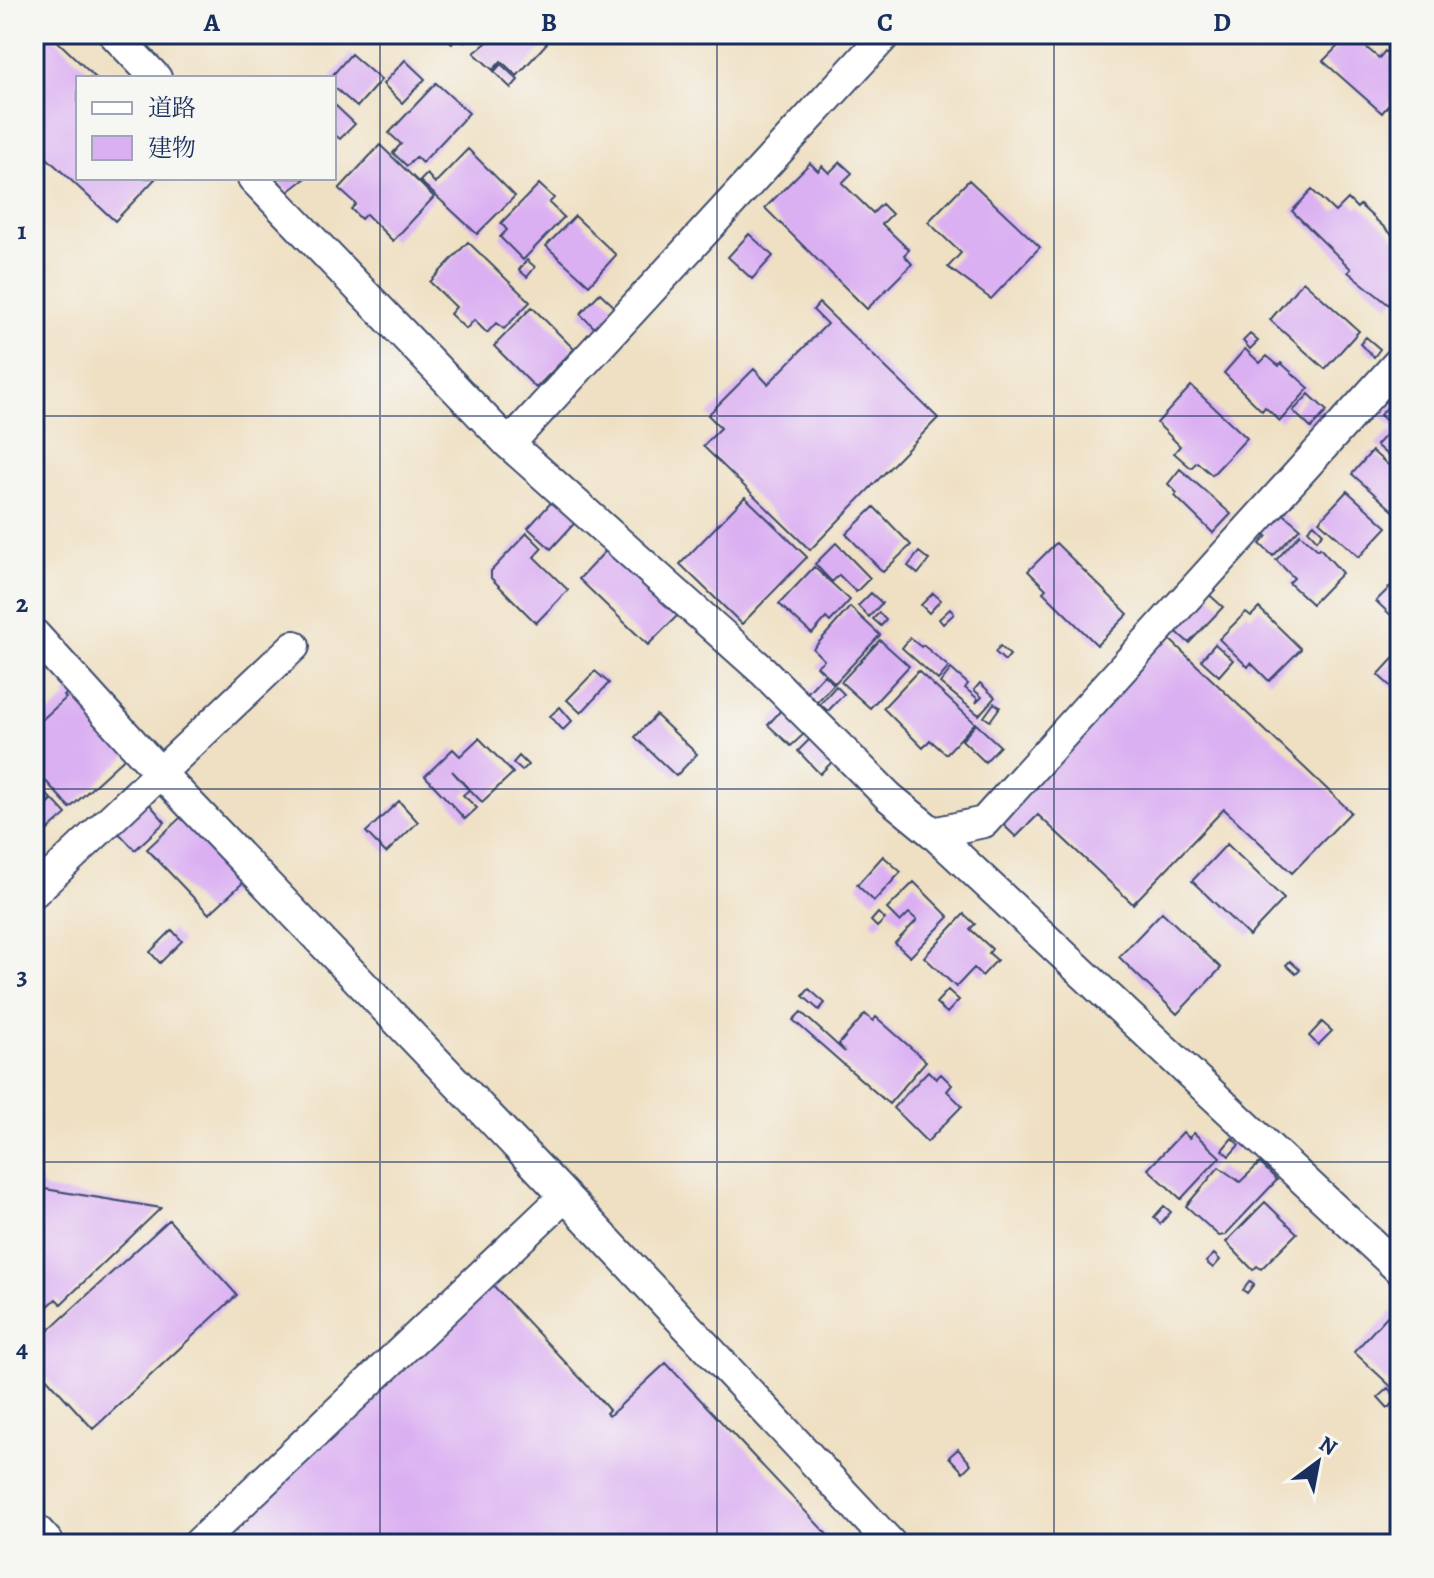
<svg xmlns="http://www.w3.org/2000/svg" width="1434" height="1578" font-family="Alegreya,'Noto Serif JP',serif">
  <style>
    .building { fill: #dbb0f2 }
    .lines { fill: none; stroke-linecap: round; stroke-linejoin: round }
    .minor-casing { stroke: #3b4a6d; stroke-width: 34 }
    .tertiary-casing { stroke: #3b4a6d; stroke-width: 42 }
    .minor { stroke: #fff; stroke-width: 30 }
    .tertiary { stroke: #fff; stroke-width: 38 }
    .grid { fill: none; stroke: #1b2f5e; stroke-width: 2; stroke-opacity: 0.55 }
    .neatline { fill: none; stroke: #1b2f5e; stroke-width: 3 }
    .grid-label { font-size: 26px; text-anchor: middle; font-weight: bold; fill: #1b2f5e }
  </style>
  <rect width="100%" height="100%" fill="#f6f6f2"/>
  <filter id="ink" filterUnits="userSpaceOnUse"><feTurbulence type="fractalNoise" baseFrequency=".0125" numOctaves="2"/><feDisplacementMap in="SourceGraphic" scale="16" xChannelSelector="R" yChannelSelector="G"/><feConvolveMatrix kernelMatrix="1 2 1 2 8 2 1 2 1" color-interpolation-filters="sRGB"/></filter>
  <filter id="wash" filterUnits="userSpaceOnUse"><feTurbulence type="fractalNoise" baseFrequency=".006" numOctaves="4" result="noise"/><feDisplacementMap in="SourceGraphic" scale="32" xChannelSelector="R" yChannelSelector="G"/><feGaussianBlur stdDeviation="1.8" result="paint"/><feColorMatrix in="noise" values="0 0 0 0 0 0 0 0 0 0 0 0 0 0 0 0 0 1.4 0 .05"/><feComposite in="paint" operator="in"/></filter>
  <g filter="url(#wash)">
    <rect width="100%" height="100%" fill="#efe0c3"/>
    <g id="blocks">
      <path class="building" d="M34 34H50L96 78H78V178H156L115 221 34 146Z
        M442 34H471L464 42 458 37 452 43Z
        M485 34H536L547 43 517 76 501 61 493 70 474 53 491 39Z
        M1350 34 1379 58 1385 51 1400 64V91L1382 113 1323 61Z
        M351 54 381 80 357 107 334 87V78H330Z
        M405 60 425 79 402 103 383 84Z
        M501 64 518 80 511 88 494 72Z
        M436 83 469 113 422 163 416 157 407 166 393 153 401 144 389 133Z
        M334 104 355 124 340 139 334 134Z
        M380 145 434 197 393 241 366 214 361 219 351 209 356 204 339 189Z
        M468 149 515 196 477 234 420 181 427 174 435 183Z
        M840 162 852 173 842 183 873 213 882 204 892 214 882 224 909 250 904 255 912 264 867 309 765 208 810 163 818 171 822 166 829 173Z
        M276 178H306L288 192Z
        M969 180 1040 247 991 299 948 267 961 253 928 222Z
        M539 184 554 198 549 203 564 217 523 260 500 237 507 230 501 223Z
        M1312 190 1335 212 1348 199 1357 208 1360 205 1400 242V294L1389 305 1348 272 1351 269 1292 211Z
        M575 216 616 255 589 285 546 246Z
        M749 234 773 256 752 279 728 257Z
        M468 242 530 302 504 329 496 323 487 333 474 320 466 329 450 314 456 307 430 282Z
        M527 260 535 267 527 277 519 270Z
        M1303 281 1359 331 1325 369 1270 320Z
        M600 293 619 311 599 332 580 314Z
        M819 303 938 418 810 550 703 446 721 428 708 415 754 369 768 384 827 324 813 310Z
        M532 307 574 349 536 388 494 346Z
        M1250 334 1258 341 1250 349 1243 341Z
        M1366 337 1380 349 1374 357 1360 344Z
        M1245 349 1260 363 1267 356 1279 366 1281 363 1309 388 1280 421 1265 407 1262 411 1224 373Z
        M1191 386 1247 438 1212 475 1197 462 1191 468 1174 453 1180 446 1157 423Z
        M1309 394 1327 411 1311 428 1293 411Z
        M1400 394V434L1380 415Z
        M1390 430 1400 439V458L1396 463 1376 445Z
        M1372 451 1400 475V517L1352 474Z
        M1180 469 1231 514 1213 533 1175 496 1177 493 1168 484Z
        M1347 491 1387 527 1359 557 1319 521Z
        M558 495 581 516 551 549 528 528Z
        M745 497 807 557 742 624 680 564Z
        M874 507 911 545 883 572 846 534Z
        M1279 510 1300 528 1273 556 1260 544 1267 536 1260 531Z
        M1314 524 1323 533 1317 540 1308 530Z
        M527 533 542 548 534 557 568 590 536 623 491 578V571Z
        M1300 534 1318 550 1320 548 1342 573 1312 604 1289 583 1294 578 1276 560Z
        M613 543 682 611 648 645 579 579Z
        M836 543 870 578 856 592 839 575 832 582 815 564Z
        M1056 543 1128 614 1097 645 1043 592 1046 589 1028 571Z
        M919 552 929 560 918 574 908 566Z
        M814 567 850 600 830 622 826 618 812 634 779 604Z
        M1400 577V624L1376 601Z
        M1203 589 1223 607 1189 643 1169 625Z
        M871 593 882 603 869 617 858 606Z
        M933 593 941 600 929 613 921 605Z
        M850 607 880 635 835 683 817 666 824 660 813 649Z
        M1259 608 1301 649 1269 681 1251 663 1248 667 1219 639 1246 612 1251 616Z
        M950 609 954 614 943 624 939 619Z
        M879 613 886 620 881 626 873 619Z
        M1165 635 1351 812 1292 873 1224 809 1133 904 1038 815 1016 837 994 816Z
        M910 638 921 647 923 645 949 667 938 680 902 648Z
        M880 640 909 666 870 708 841 682Z
        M1215 644 1233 660 1219 676 1201 660Z
        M1000 646 1010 655 1005 661 995 652Z
        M1400 651V695L1378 675Z
        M951 669 968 684 965 688 978 699 976 703 982 697 974 690 980 683 995 697 979 715 940 683Z
        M595 671 609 683 581 713 567 700Z
        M918 671 975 723 946 754 930 740 923 748 883 708Z
        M824 675 834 684 817 702 807 693Z
        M836 686 844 694 828 711 820 704Z
        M72 688 132 751 70 808 34 768V727L66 698 64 696Z
        M994 703 1000 707 990 721 984 717Z
        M560 707 572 721 563 730 550 716Z
        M782 709 806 732 791 746 768 725Z
        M656 715 697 754 676 776 635 737Z
        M976 724 1000 746 985 762 962 740Z
        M812 737 835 759 820 774 798 751Z
        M479 738 513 773 482 802 452 771 469 790 463 795 477 808 465 819 425 776 453 749 460 756Z
        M519 756 528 765 522 771 513 763Z
        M34 780 51 799 34 815Z
        M53 800 66 814 41 836 34 828V817Z
        M146 800 165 822 135 850 115 829Z
        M399 801 418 822 386 853 366 832Z
        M181 817 247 879 209 914 147 849Z
        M1227 844 1284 899 1249 936 1192 881Z
        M883 856 901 872 874 901 857 885Z
        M914 882 949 917 910 957 895 943 917 920 909 913 900 922 887 909Z
        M1162 912 1221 968 1177 1014 1119 957Z
        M878 913 885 919 877 927 871 921Z
        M964 914 975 924 970 929 992 949 989 953 997 960 982 976 974 968 956 987 924 957Z
        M172 930 182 941 160 963 150 952Z
        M1290 961 1300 970 1296 974 1286 965Z
        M809 989 825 1003 819 1010 803 996Z
        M948 990 959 1000 947 1013 936 1003Z
        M801 1012 845 1052 839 1044 846 1036 865 1014 873 1021 876 1017 926 1061 889 1104 793 1020Z
        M1322 1022 1332 1031 1318 1045 1309 1036Z
        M928 1071 936 1079 941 1074 952 1085 947 1091 962 1106 927 1142 893 1108Z
        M1183 1132 1189 1138 1194 1133 1220 1157 1181 1199 1148 1169Z
        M1232 1138 1239 1145 1229 1156 1222 1150Z
        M1260 1163 1277 1180 1225 1235 1219 1236 1186 1206 1219 1167 1240 1182Z
        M34 1176 45 1189 161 1208 61 1304 56 1299 34 1319Z
        M1265 1202 1297 1233 1261 1269 1257 1266 1253 1270 1226 1242Z
        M1164 1206 1171 1212 1160 1224 1154 1217Z
        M169 1220 237 1295 93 1429 34 1364V1344Z
        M1214 1254 1220 1260 1213 1268 1206 1262Z
        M489 1281 595 1394 609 1410 606 1413 609 1416 666 1363 836 1544H222L216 1537Z
        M1250 1281 1254 1284 1247 1293 1243 1290Z
        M1391 1312 1397 1318 1400 1314 1398 1393 1354 1352Z
        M1388 1388 1398 1399 1388 1408 1378 1397Z
        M958 1449 971 1464 963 1472 949 1457Z"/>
    </g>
  </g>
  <g filter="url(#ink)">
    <use href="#blocks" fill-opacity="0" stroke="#3b4a6d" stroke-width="2"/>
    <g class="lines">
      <defs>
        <path id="minor" d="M114 34 156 78
          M253 178 509 444 763 671 889 797 933 833 1400 1270
          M509 444 886 34
          M34 634 160 773 565 1196 891 1544
          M933 833 984 822 1400 361
          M34 892 294 646
          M198 1544 565 1196"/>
        <path id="tertiary" d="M34 1533 44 1544"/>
      </defs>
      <use href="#minor" class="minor-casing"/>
      <use href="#tertiary" class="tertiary-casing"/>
      <use href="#minor" class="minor"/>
      <use href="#tertiary" class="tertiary"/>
    </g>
  </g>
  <path class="grid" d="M380 34V1544M717 34V1544M1054 34V1544M34 416H1400M34 789H1400M34 1162H1400"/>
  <rect width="1434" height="1578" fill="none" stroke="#f6f6f2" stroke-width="88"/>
  <rect x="76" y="76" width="260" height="104" fill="#f6f6f2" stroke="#9ea6b7" stroke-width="2"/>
  <rect x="92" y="102" width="40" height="12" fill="#ffffff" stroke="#9ea6b7" stroke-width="2"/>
  <text x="148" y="116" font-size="24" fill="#1b2f5e">道路</text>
  <rect x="92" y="136" width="40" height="24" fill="#dbb0f2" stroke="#9ea6b7" stroke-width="2"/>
  <text x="148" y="156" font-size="24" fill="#1b2f5e">建物</text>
  <g transform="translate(1318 1462) rotate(32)" stroke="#f6f6f2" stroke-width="6" paint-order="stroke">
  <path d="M0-6L14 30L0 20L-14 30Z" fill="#1b2f5e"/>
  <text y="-12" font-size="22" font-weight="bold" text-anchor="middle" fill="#1b2f5e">N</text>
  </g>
  <rect x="44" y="44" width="1346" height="1490" class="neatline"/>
  <g class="grid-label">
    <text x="212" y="31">A</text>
    <text x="549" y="31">B</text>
    <text x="885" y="31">C</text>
    <text x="1222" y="31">D</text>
    <text x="22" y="239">1</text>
    <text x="22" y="612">2</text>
    <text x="22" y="984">3</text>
    <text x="22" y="1357">4</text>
  </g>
</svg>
